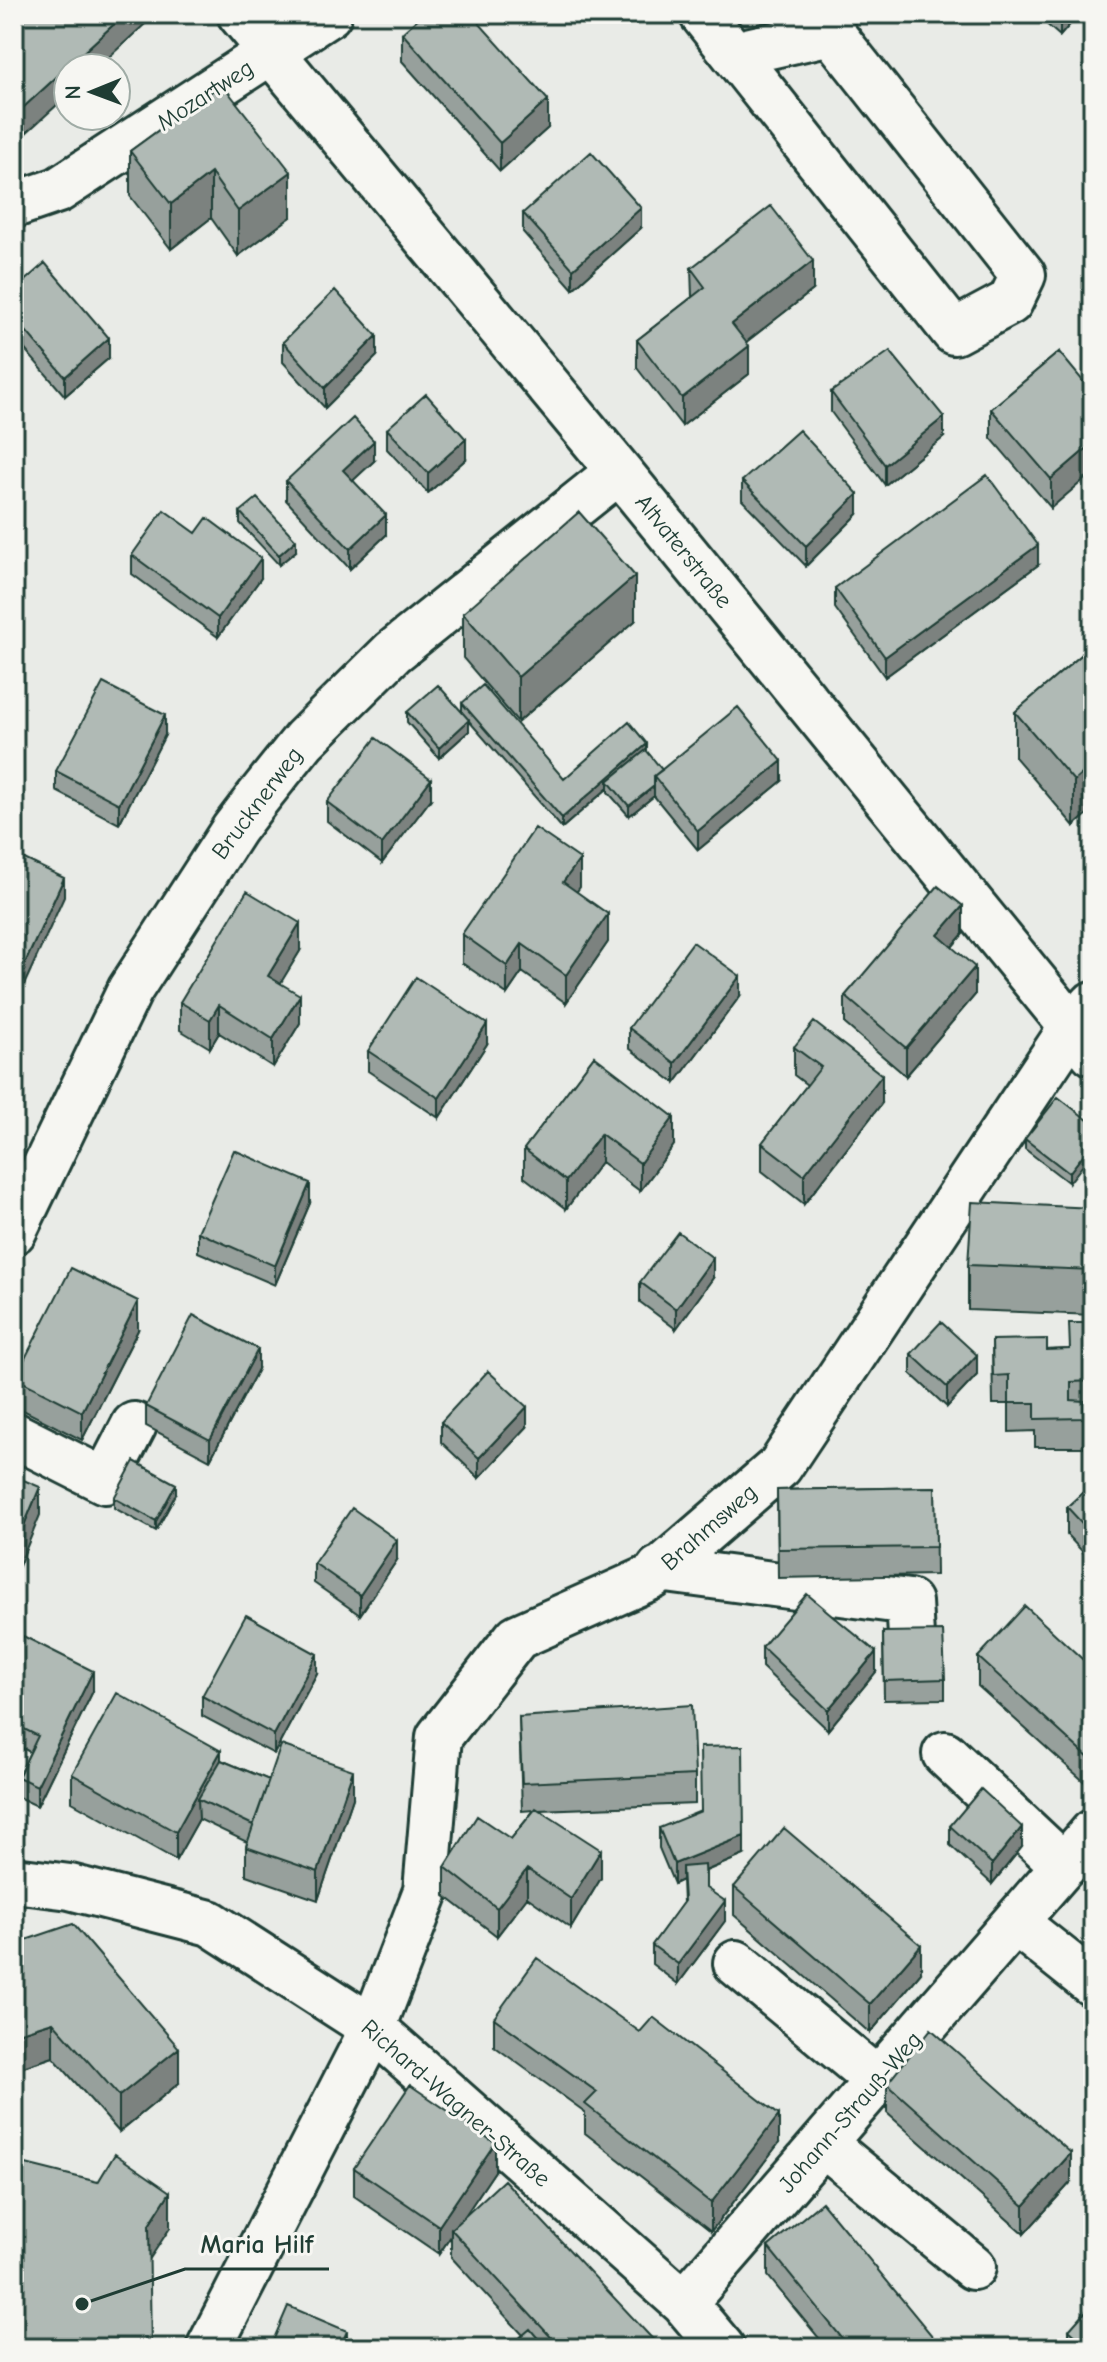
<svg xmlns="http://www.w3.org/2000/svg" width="1107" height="2362" font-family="'Comic Neue',sans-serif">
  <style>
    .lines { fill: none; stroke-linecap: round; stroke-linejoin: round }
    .minor-casing { stroke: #1f3d34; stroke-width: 50 }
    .minor { stroke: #f6f6f2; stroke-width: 44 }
    .wall { fill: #97a09c; stroke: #1f3d34; stroke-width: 2 }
    .shaded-wall { fill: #7b827f; stroke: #1f3d34; stroke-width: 2 }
    .building { fill: #b0bab5; stroke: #1f3d34; stroke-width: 2 }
    .labels { text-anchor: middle; stroke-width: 6; stroke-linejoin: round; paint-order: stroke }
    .street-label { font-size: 24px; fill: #1f3d34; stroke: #f6f6f2 }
    .leader { fill: none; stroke: #1f3d34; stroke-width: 3 }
    .callout-dot { fill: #1f3d34; stroke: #f6f6f2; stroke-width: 3 }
    .callout-label { font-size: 26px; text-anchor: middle; font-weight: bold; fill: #1f3d34; stroke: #f6f6f2; stroke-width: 6; stroke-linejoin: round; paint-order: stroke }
  </style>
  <rect width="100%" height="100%" fill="#e9ebe7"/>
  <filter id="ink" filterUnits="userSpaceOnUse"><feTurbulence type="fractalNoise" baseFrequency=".0125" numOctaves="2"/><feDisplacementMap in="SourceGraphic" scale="16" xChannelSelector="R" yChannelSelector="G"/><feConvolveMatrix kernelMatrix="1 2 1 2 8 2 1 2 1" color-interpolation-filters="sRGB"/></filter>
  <g filter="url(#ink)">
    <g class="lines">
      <defs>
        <path id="minor" d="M240 14 619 471 1093 1053
          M702 14 954 332 1010 302 1023 275 831 32 734 54
          M14 205 58 190 329 14
          M14 1231 130 990 234 829 256 800 304 740 393 652 619 471
          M14 1435 105 1481 134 1425
          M659 1569 909 1602 911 1636
          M945 1754 1064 1866
          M14 1880 70 1887 210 1923 373 2028 684 2303 722 2348
          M1015 1922 1093 1984
          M736 1963 877 2080
          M823 2143 973 2267
          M684 2303 1093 1832
          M209 2348 373 2028 426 1891 439 1737 517 1637 652 1577 780 1466 1072 1027 1093 1004"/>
      </defs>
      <use href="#minor" class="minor-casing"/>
      <use href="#minor" class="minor"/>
    </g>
    <path class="wall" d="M1035 14H1079L1060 36Z
      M402 33 548 128 500 171 402 61Z
      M222 84 291 217 238 256 211 218 171 249 130 196V151Z
      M523 213 641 228 573 289 523 232Z
      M691 268 813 290 746 342 749 374 682 426 637 368V340L692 297Z
      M14 290 109 358 65 396 14 337Z
      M283 342 377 356 325 408 283 362Z
      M1059 352 1051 508 991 438V409Z
      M831 392 944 437 885 485 831 412Z
      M387 429 466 459 428 493 387 449Z
      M374 461 353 480 386 535 350 569 286 500V481Z
      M742 481 858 514 806 566 742 500Z
      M240 512 296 551 279 565 240 523Z
      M196 533 261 578 218 637 132 574V555Z
      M1038 565 885 677 835 608V588Z
      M463 613 635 621 518 722 463 658Z
      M1093 645V809L1074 826 1015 757V712Z
      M462 703 564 779 647 752 662 770 782 781 698 850 654 796 629 816 608 792V788L562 828 469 721V731L439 758 407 722V712H462Z
      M165 735 119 824 56 791V771Z
      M431 799 382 863 327 821V802Z
      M580 887 576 891 608 942 566 1003 522 972 507 994 462 963V934Z
      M963 934 952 947 975 995 906 1076 845 1024V996Z
      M300 951 280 983 300 1023 273 1067 219 1033 210 1048 180 1030V1002Z
      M740 996 675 1083 629 1048V1028Z
      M487 1044 439 1118 368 1071V1051Z
      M794 1047 882 1103 804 1204 762 1171V1143L807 1085 794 1075Z
      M594 1056 674 1145 640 1191 601 1162 566 1209 524 1177V1149Z
      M1093 1124 1069 1183 1025 1149V1139Z
      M310 1203 275 1285 198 1252V1232Z
      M1093 1208V1315L968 1310V1265Z
      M713 1278 676 1329 640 1302V1282Z
      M1093 1323V1410H1084V1447H1035V1431L1009 1432V1404H993L992 1340 1047 1350 1069 1349Z
      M138 1330 82 1440 15 1406V1378Z
      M911 1354 977 1375 947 1407 911 1374Z
      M258 1369 210 1460 146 1426V1406Z
      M441 1422 527 1427 479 1478 441 1442Z
      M1093 1483V1563L1067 1535V1507Z
      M935 1487 936 1575 778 1578 777 1490Z
      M176 1494 156 1531 114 1508V1498Z
      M397 1560 360 1615 314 1583V1563Z
      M14 1615 18 1645 15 1653 93 1691 37 1806 18 1797V1777L30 1752 14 1744Z
      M883 1632 945 1679V1699L884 1700Z
      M762 1647 876 1672 828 1730 762 1667Z
      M978 1657 1093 1669 1090 1787 978 1686Z
      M317 1673 274 1754 202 1716V1696Z
      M519 1717 695 1775V1804L540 1810 601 1878 571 1928 527 1897 497 1936 445 1896V1867L511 1839 534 1810 522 1811Z
      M221 1760 269 1780 353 1798 318 1900 246 1875V1847L247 1842 199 1819 176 1860 72 1802V1774Z
      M950 1826 1022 1847 992 1884 950 1845Z
      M659 1828 744 1855 706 1871V1888L725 1921 678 1984 652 1964V1945L683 1903 682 1880 674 1884 659 1848Z
      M1093 1854V1897L1085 1890V1862Z
      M734 1887 921 1973 870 2033 734 1915Z
      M14 1944 179 2083 119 2132 53 2057 14 2070Z
      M494 2018 779 2143 711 2231 585 2133V2112L494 2046Z
      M887 2084 1071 2182 1024 2234 887 2113Z
      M354 2168 495 2171 464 2217 661 2348H508L523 2335 451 2257V2236L439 2254 354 2196Z
      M768 2247 942 2348H827L768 2276Z
      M1069 2330 1093 2348H1069Z"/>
    <path class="shaded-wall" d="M125 14H156L97 68H68V95L14 144V116Z
      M1060 14H1079L1060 36Z
      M548 100V128L500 171V143Z
      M291 172V217L238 256V211Z
      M211 173V218L171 249V204Z
      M641 208V228L573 289V269Z
      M813 261V290L732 353V324Z
      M377 336V356L325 408V388Z
      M109 338V358L65 396V377Z
      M749 346V374L682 426V398Z
      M944 417V437L885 485V465Z
      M466 439V459L428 493V473Z
      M374 441V461L343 490V470Z
      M1093 443V472L1051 508V479Z
      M858 494V514L806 566V546Z
      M386 515V535L350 569V549Z
      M296 540V551L279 565V555Z
      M1038 545V565L885 677V657Z
      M261 558V578L218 637V618Z
      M635 576V621L518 722V677Z
      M165 715V735L119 824V804Z
      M469 720V731L439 758V748Z
      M647 744V754L608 781V788L562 828V818Z
      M782 761V781L698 850V831Z
      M1093 764V809L1074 826V781Z
      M431 779V799L382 863V844Z
      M654 786V796L629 816V806Z
      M580 859V887L563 911V882Z
      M64 878V897L14 1007V987Z
      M963 906V934L938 963V935Z
      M608 914V942L566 1003V975Z
      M300 923V951L268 1004V976Z
      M522 944V972L507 994V966Z
      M975 967V995L906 1076V1048Z
      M740 976V996L675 1083V1063Z
      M300 995V1023L273 1067V1039Z
      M219 1005V1033L210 1048V1020Z
      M487 1024V1044L439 1118V1098Z
      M882 1075V1103L804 1204V1175Z
      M674 1117V1145L640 1191V1163Z
      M601 1134V1162L566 1209V1181Z
      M1093 1142V1152L1069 1183V1173Z
      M310 1183V1203L275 1285V1266Z
      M713 1258V1278L676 1329V1309Z
      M138 1301V1330L82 1440V1412Z
      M258 1349V1369L210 1460V1440Z
      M977 1355V1375L947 1407V1387Z
      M527 1407V1427L479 1478V1458Z
      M176 1484V1494L156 1531V1521Z
      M40 1487V1515L14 1578V1549Z
      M397 1540V1560L360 1615V1595Z
      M18 1617V1645L14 1655V1626Z
      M876 1652V1672L828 1730V1710Z
      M317 1654V1673L274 1754V1735Z
      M93 1671V1691L37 1806V1786Z
      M221 1751V1780L198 1799 199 1819 176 1860V1832Z
      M1093 1756V1784L1090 1787V1759Z
      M353 1770V1798L318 1900V1872Z
      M1022 1827V1847L992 1884V1864Z
      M744 1836V1855L683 1880 682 1867V1880L674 1884V1864Z
      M601 1850V1878L571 1928V1899Z
      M527 1869V1897L497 1936V1908Z
      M725 1901V1921L678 1984V1964Z
      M921 1945V1973L870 2033V2004Z
      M53 2022V2057L14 2070V2034Z
      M179 2048V2083L119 2132V2096Z
      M779 2115V2143L711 2231V2203Z
      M495 2143V2171L454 2232 451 2229V2236L439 2254V2226Z
      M1071 2153V2182L1024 2234V2206Z
      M170 2192V2228L149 2260V2225Z
      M347 2331V2348H340Z"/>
    <path class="building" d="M20 14H125L14 116V20Z
      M423 14H471L548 100 500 143 402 33Z
      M222 84 291 172 238 211 211 173 171 204 130 151Z
      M591 152 641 208 573 269 523 213Z
      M771 206 813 261 732 324 749 346 682 398 637 340 705 287 691 268Z
      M45 263 109 338 65 377 14 317V290Z
      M335 290 377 336 325 388 283 342Z
      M890 351 944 417 885 465 831 392Z
      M1059 352 1093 393V443L1051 479 991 409Z
      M426 394 466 439 428 473 387 429Z
      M353 418 374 441 343 470 386 515 350 549 286 481Z
      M799 430 858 494 806 546 742 481Z
      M987 475 1038 545 885 657 835 588Z
      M257 498 296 540 279 555 240 512Z
      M164 510 196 533 207 518 261 558 218 618 132 555Z
      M579 512 635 576 518 677 463 613Z
      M1093 645V764L1074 781 1015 712Z
      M103 683 165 715 119 804 56 771Z
      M438 685 469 720 439 748 407 712Z
      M483 685 564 779 629 722 647 744 562 818 462 703Z
      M738 707 782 761 698 831 654 776Z
      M376 738 431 779 382 844 327 802Z
      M646 750 662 770 654 776V786L629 806 608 781Z
      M535 828 580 859 563 882 608 914 566 975 522 944 507 966 462 934Z
      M14 854 64 878 14 987Z
      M938 886 963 906 938 935 975 967 906 1048 845 996Z
      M247 891 300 923 268 976 300 995 273 1039 219 1005 210 1020 180 1002Z
      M693 942 740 976 675 1063 629 1028Z
      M416 977 487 1024 439 1098 368 1051Z
      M814 1022 882 1075 804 1175 762 1143 821 1067 794 1047Z
      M594 1056 674 1117 640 1163 601 1134 566 1181 524 1149Z
      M1058 1097 1093 1124V1142L1069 1173 1025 1139Z
      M234 1150 310 1183 275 1266 198 1232Z
      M972 1202 1093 1208V1270L968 1265Z
      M678 1232 713 1258 676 1309 640 1282Z
      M71 1268 138 1301 82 1412 15 1378Z
      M193 1315 258 1349 210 1440 146 1406Z
      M941 1322 977 1355 947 1387 911 1354Z
      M1069 1323H1093V1381L1071 1382V1400L1084 1401V1418L1035 1419V1403H1009V1375L993 1376 992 1340 1047 1339V1350L1070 1349Z
      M488 1371 527 1407 479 1458 441 1422Z
      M134 1461 176 1484 156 1521 114 1498Z
      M14 1476 40 1487 14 1549Z
      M1093 1483V1535L1067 1507Z
      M935 1487 936 1547 778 1549 777 1490Z
      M352 1508 397 1540 360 1595 314 1563Z
      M807 1594 876 1652 828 1710 762 1647Z
      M1025 1606 1093 1669V1756L1090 1759 978 1657Z
      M14 1615 18 1617 14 1626Z
      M246 1615 317 1654 274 1735 202 1696Z
      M943 1631 945 1679 884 1681 883 1632Z
      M23 1636 93 1671 37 1786 18 1777 38 1736 14 1724V1654Z
      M117 1693 221 1751 176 1832 72 1774Z
      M692 1705 695 1775 522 1783 519 1717Z
      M281 1745 353 1770 318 1872 246 1847Z
      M743 1746 744 1836 674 1864 659 1828 701 1811 700 1747Z
      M221 1760 269 1780 253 1825 198 1799Z
      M981 1789 1022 1827 992 1864 950 1826Z
      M536 1808 601 1850 571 1899 527 1869 497 1908 445 1867 477 1816 511 1839Z
      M784 1828 921 1945 870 2004 734 1887Z
      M1093 1854V1869L1085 1862Z
      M705 1865 706 1888 725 1901 678 1964 652 1945 684 1901 682 1867Z
      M73 1924 179 2048 119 2096 53 2022 14 2034V1944Z
      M537 1958 640 2032 653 2017 779 2115 711 2203 585 2104 597 2092 494 2018Z
      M931 2029 1071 2153 1024 2206 887 2084Z
      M410 2085 495 2143 439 2226 354 2168Z
      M115 2154 170 2192 149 2225 151 2348H17L14 2344V2161L98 2182Z
      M504 2180 661 2348H561L451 2229Z
      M822 2202 942 2348H850L768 2247Z
      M1093 2303V2348H1089L1069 2330Z
      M288 2306 347 2331 340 2348H270Z
      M530 2329 546 2348H508Z"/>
  </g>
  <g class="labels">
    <g class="street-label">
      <text transform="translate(205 95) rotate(-33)" y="8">Mozartweg</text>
      <text transform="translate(684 551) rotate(51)" y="8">Altvaterstraße</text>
      <text transform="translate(257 803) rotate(-53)" y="8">Brucknerweg</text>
      <text transform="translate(709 1527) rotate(-41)" y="8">Brahmsweg</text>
      <text transform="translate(456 2103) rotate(41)" y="8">Richard-Wagner-Straße</text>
      <text transform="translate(850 2112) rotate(-49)" y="8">Johann-Strauß-Weg</text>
    </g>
  </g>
  <path class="leader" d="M82 2304L185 2269H329"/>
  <circle class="callout-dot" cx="82" cy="2304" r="8"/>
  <g class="callout-label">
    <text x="257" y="2253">Maria Hilf</text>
  </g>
  <rect width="1107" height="2362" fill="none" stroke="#f6f6f2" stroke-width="48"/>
  <rect x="24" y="24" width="1059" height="2314" fill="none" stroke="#1f3d34" stroke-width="3" filter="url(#ink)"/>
  <g transform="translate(92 92) rotate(269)"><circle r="38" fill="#f6f6f2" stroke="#a0aca6" stroke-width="2"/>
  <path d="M0-6L14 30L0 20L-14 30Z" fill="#1f3d34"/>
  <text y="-12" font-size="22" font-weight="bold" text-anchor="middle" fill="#1f3d34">N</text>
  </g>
</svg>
